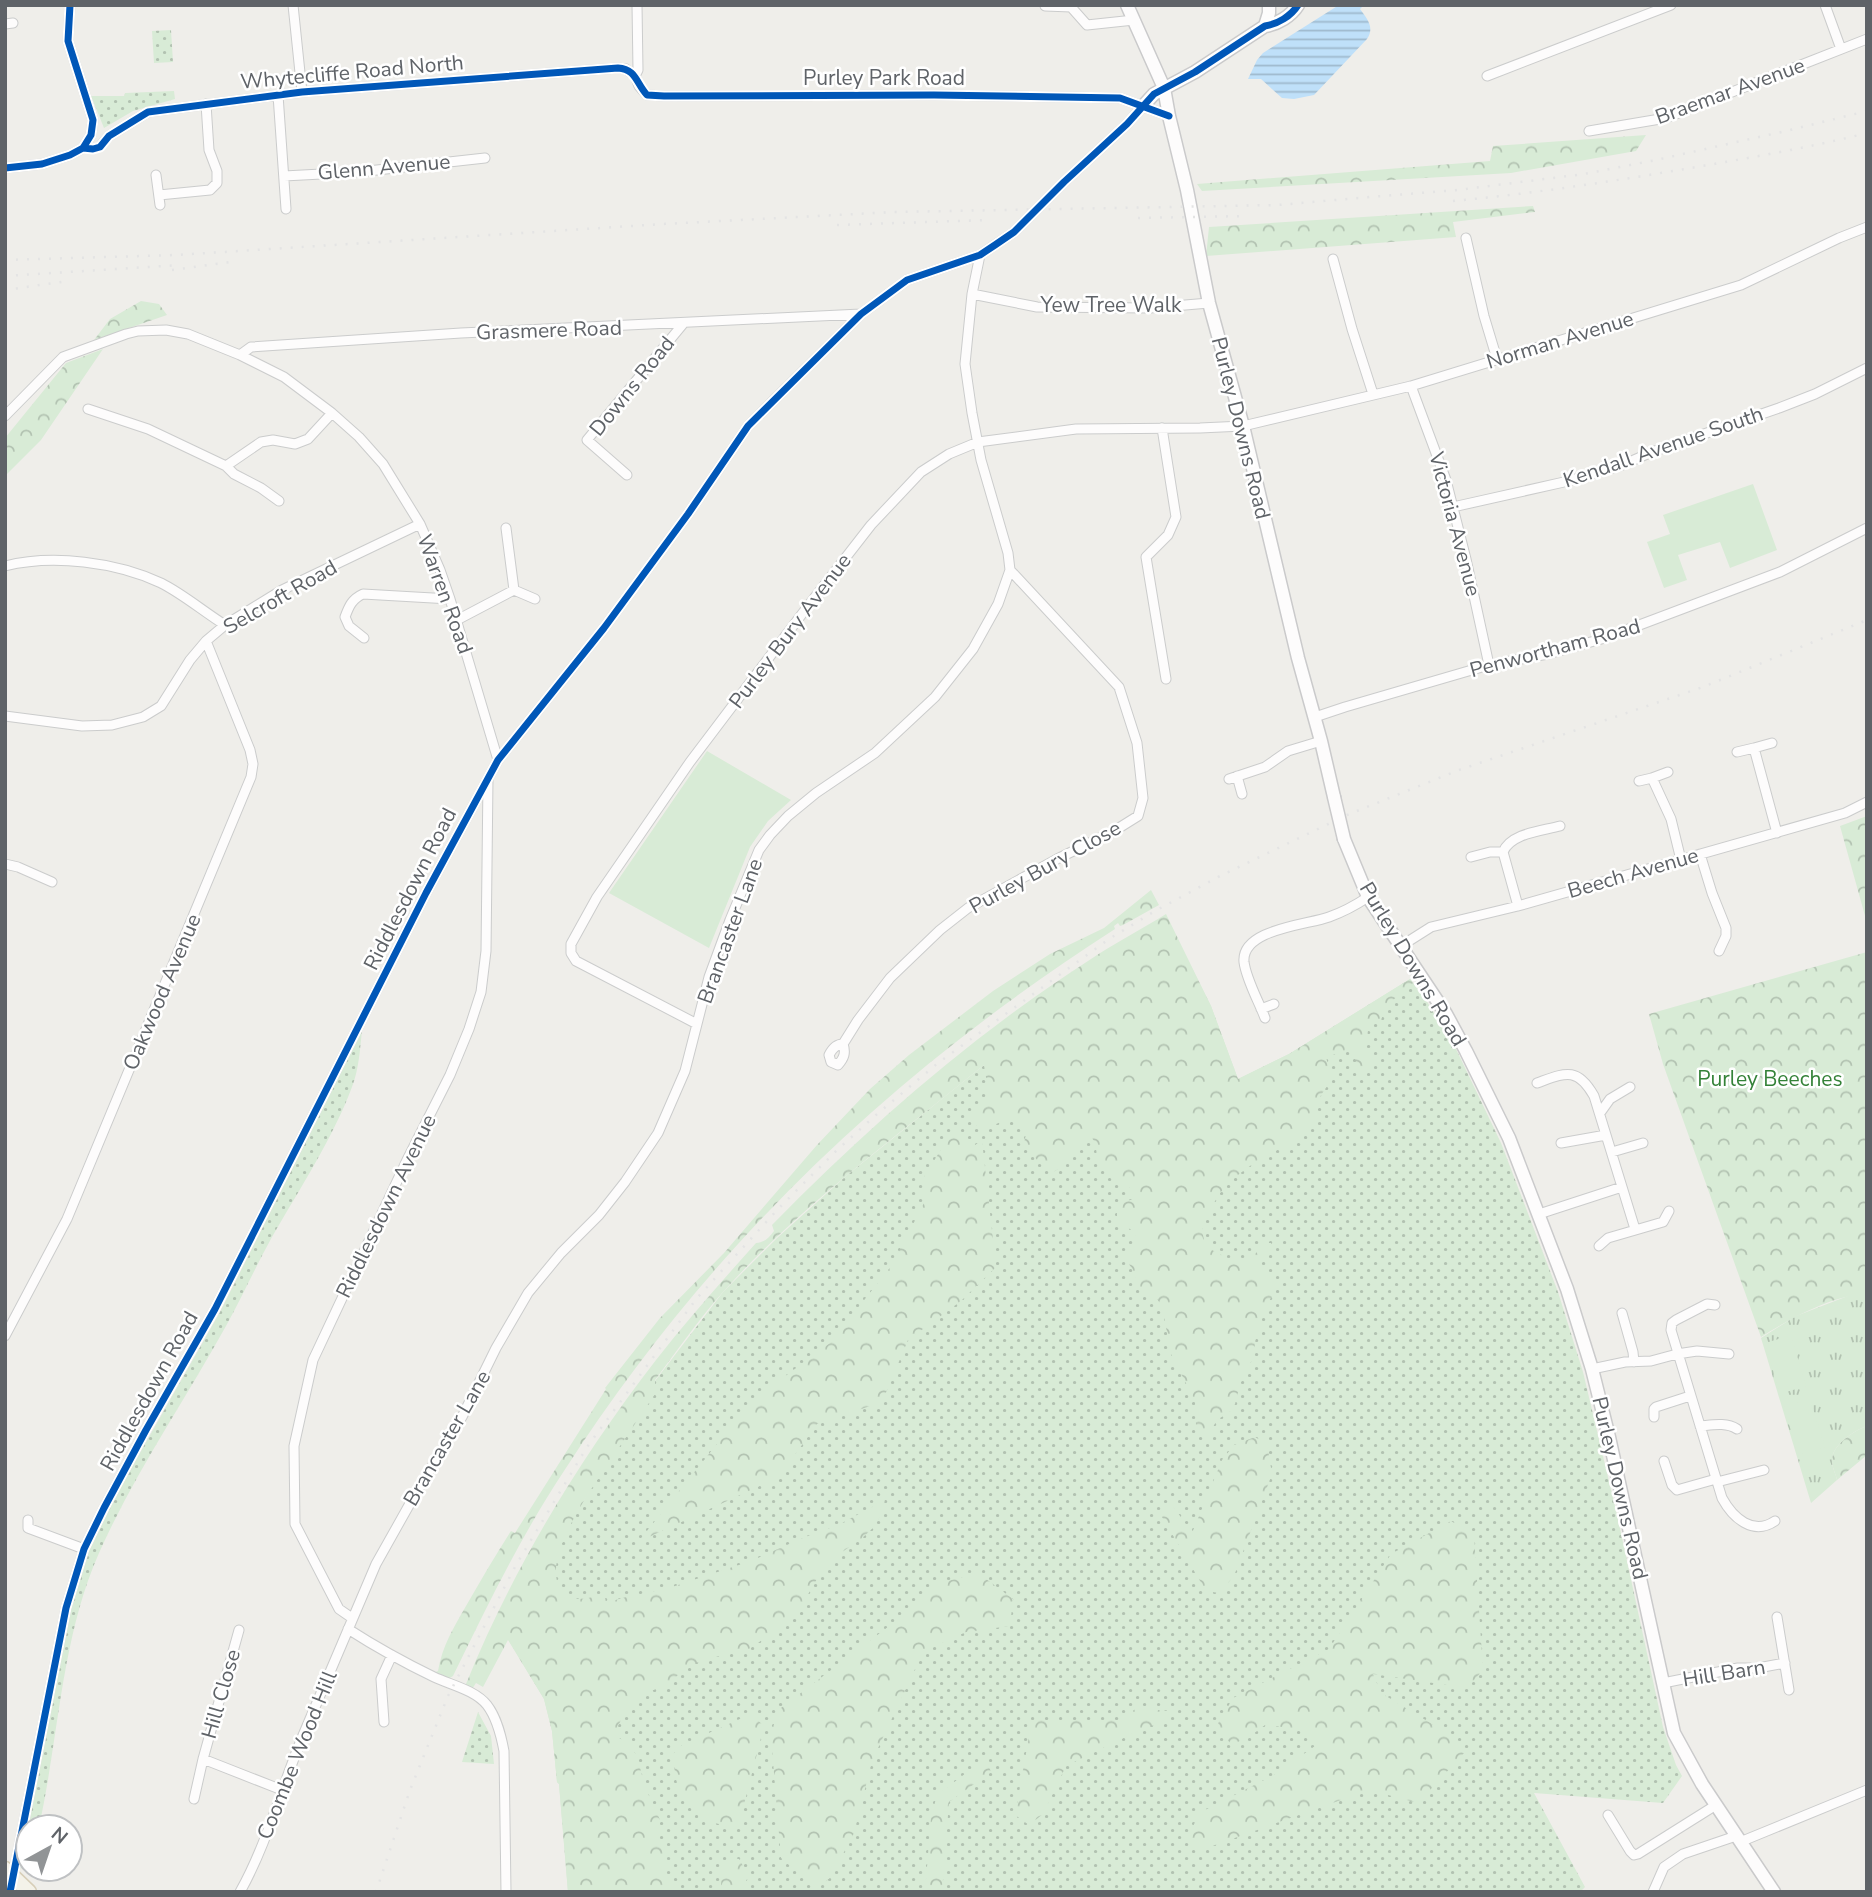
<svg xmlns="http://www.w3.org/2000/svg" width="1872" height="1897" font-family="'Nunito Sans',sans-serif">
  <style>
    .grass { fill: url(#grass-dots) }
    .forest { fill: url(#forest-crowns) }
    .park { fill: url(#park-tufts) }
    .pitch { fill: #d8ebd6 }
    .water { fill: url(#water-rules) }
    .lines { fill: none; stroke-linecap: round; stroke-linejoin: round }
    .street-casing { stroke: #cbcccc; stroke-width: 11 }
    .secondary-casing { stroke: #cacacb; stroke-width: 15 }
    .primary-casing { stroke: #d7ceb8; stroke-width: 17 }
    .street { stroke: #fdfcfc; stroke-width: 9 }
    .secondary { stroke: #fdfcfc; stroke-width: 12 }
    .primary { stroke: #f4f2e9; stroke-width: 14 }
    .rail { stroke: #e4e4e4; stroke-width: 2.5; stroke-dasharray: 2 9; stroke-linecap: butt }
    .secondary-bridge-casing { stroke: #cacacb; stroke-width: 15; stroke-linecap: butt }
    .secondary-bridge { stroke: #fdfcfc; stroke-width: 12 }
    .cycleway-casing { stroke: #fff; stroke-width: 11 }
    .cycleway { stroke: #0057b8; stroke-width: 7 }
    .labels { text-anchor: middle; stroke-width: 5; stroke-linejoin: round; paint-order: stroke }
    .street-label { font-size: 21px; fill: #5f6368; stroke: #fff }
    .park-label { font-size: 21px; fill: #348238; stroke: #fff }
  </style>
  <defs>
    <pattern id="grass-dots" width="8" height="8" patternUnits="userSpaceOnUse" patternTransform="scale(1.75)"><rect width="8" height="8" fill="#d8ebd6"/><path d="M2 2h.1M6 6h.1" fill="none" stroke="#b2c2b1" stroke-width="1.8" stroke-linecap="round"/></pattern>
    <pattern id="forest-crowns" width="20" height="18" patternUnits="userSpaceOnUse" patternTransform="scale(1.75)"><rect width="20" height="18" fill="#d8ebd6"/><path d="M2 6a3 3 0 1 1 6 0M12 15a3 3 0 1 1 6 0" fill="none" stroke="#b2c2b1"/></pattern>
    <pattern id="park-tufts" width="24" height="20" patternUnits="userSpaceOnUse" patternTransform="scale(1.75)"><rect width="24" height="20" fill="#d8ebd6"/><path d="M3 7l-1-3M5 7V3M7 7l1-3M15 17l-1-3M17 17v-4M19 17l1-3" fill="none" stroke="#b2c2b1"/></pattern>
    <pattern id="water-rules" width="6" height="5" patternUnits="userSpaceOnUse" patternTransform="scale(1.75)"><rect width="6" height="5" fill="#bfe0f9"/><path d="M0 2.5h6" fill="none" stroke="#9eb9cd"/></pattern>
  </defs>
  <rect width="100%" height="100%" fill="#efeeea"/>
  <path class="grass" d="M171 30 173 62 154 63 152 31Z
    M174 91 175 99 133 111 104 128 91 96H124L125 93Z
    M1171 927 1211 1006 1238 1079 1289 1054 1410 979 1426 1000 1456 1049 1501 1143 1558 1292 1583 1372 1617 1515 1663 1727 1676 1765 1682 1776 1663 1803 1534 1793 1585 1887 1580 1892H568L559 1784 557 1782 552 1731 544 1699 508 1639 523 1602 655 1381 723 1292 777 1238 846 1176 984 1065Z
    M362 1030C360 1049 359 1069 352 1087 333 1138 299 1190 272 1237 256 1266 242 1297 226 1326 184 1402 134 1474 99 1553 61 1639 59 1736 39 1827H28V1867L24 1869 20 1868 70 1609 88 1550 108 1509 220 1312Z
    M478 1712 491 1736 494 1764 462 1762Z"/>
  <path class="forest" d="M1646 135 1636 151 1511 173 1202 191 1197 184 1490 161 1493 146Z
    M1533 206 1535 212 1453 222 1456 237 1206 256 1209 227Z
    M141 301 159 304 167 315 94 340 110 319Z
    M103 349 41 440 5 476V438L66 363Z
    M1867 816V923L1840 826Z
    M1151 890 1159 905 1123 925 1120 926 1118 923 1114 926 1115 929C891 1073 708 1247 564 1471 521 1536 487 1606 453 1676L448 1679 433 1673 438 1671C442 1646 454 1627 466 1606 481 1580 495 1556 511 1531L515 1533 606 1389 605 1388 660 1318 724 1253 817 1145 870 1089 909 1055 993 991 1050 954 1104 928Z
    M1166 914 1211 1006 1238 1079 1289 1054 1410 979 1413 983C1398 996 1385 1003 1380 1024L1369 1022 1365 1054 1376 1056 1371 1070 1360 1076 1353 1049 1326 1057 1332 1079 1321 1095 1314 1123 1292 1144 1265 1155 1231 1180 1220 1193 1206 1216 1203 1224 1202 1231 1205 1244 1212 1250 1233 1261H1244L1252 1257 1266 1243H1271L1272 1246 1260 1263 1259 1269 1263 1274 1273 1278 1275 1290 1262 1315 1255 1342 1254 1356 1240 1384 1235 1404 1231 1411 1217 1420 1209 1434H1205L1196 1425 1195 1401 1171 1354 1162 1306 1157 1299 1139 1289 1134 1272 1127 1261 1128 1255 1135 1246 1136 1236 1134 1232 1117 1220V1207L1121 1203 1133 1199 1135 1196 1134 1191 1130 1188 1119 1185 1112 1175 1099 1165 1097 1162 1096 1144 1092 1138H1087L1071 1155 1062 1167 1053 1172C1039 1167 1034 1154 1024 1143L1026 1134C1013 1114 1001 1121 985 1130L977 1126 973 1117C994 1096 988 1093 984 1065 897 1136 798 1208 723 1292 699 1319 677 1351 655 1380V1394C640 1416 625 1439 610 1461 593 1487 543 1555 559 1586 569 1604 586 1599 601 1595L605 1597 606 1603 622 1598 669 1588 751 1561 805 1537 838 1525 885 1500 880 1516 874 1527 861 1539 829 1561 818 1577 802 1605 786 1624 749 1649 703 1660 687 1667 669 1683 643 1695 623 1716 616 1730V1736L629 1744 637 1756 645 1787 660 1820 659 1837 664 1850V1868L669 1879 680 1892H568L559 1784 557 1782 552 1731 544 1699 508 1640 483 1687 476 1683 472 1689 466 1686V1684C513 1568 580 1458 656 1360 688 1319 722 1281 756 1243 765 1242 769 1238 774 1231L772 1225C868 1127 973 1035 1088 961 1113 944 1140 930 1166 914Z
    M1867 952V1294C1832 1295 1790 1319 1761 1337L1663 1064 1649 1014Z
    M954 1128 971 1148 982 1140 996 1267 961 1301 908 1340 882 1402 817 1424 779 1477 638 1542 725 1434 769 1388 830 1343 892 1265 925 1201 924 1177Z
    M1867 1426V1455L1837 1480C1836 1475 1833 1469 1832 1463 1830 1446 1853 1431 1867 1426Z
    M1255 1437 1267 1444 1272 1474 1234 1576 1219 1593 1206 1591 1162 1517 1163 1506H1173L1192 1533 1222 1460 1234 1445Z
    M1451 1521 1474 1535 1483 1670 1467 1688 1373 1674 1381 1693 1447 1733 1464 1753 1418 1803 1369 1790 1201 1850 1188 1838 1199 1813 1274 1775 1315 1746 1306 1730 1265 1725 1253 1734 1232 1745 1216 1727 1233 1698 1329 1649 1391 1554Z
    M978 1573 1013 1599 1010 1626 966 1632 923 1652 872 1761 854 1833 831 1877 817 1889 781 1858 771 1737 777 1711 909 1611 936 1584Z
    M1137 1708 1168 1711V1721L1144 1728 1066 1766 1043 1814 1029 1825 1015 1815 1030 1731 1039 1720H1119Z
    M751 1714 764 1726 738 1828 700 1820 692 1802 678 1789 672 1755 682 1745Z
    M978 1764H988L991 1772 949 1802 942 1892H925L931 1817 937 1795Z
    M728 1857 739 1859 749 1876 739 1892H729L721 1887 722 1868Z"/>
  <path class="park" d="M1853 1294H1867V1426C1853 1431 1830 1446 1832 1463 1833 1469 1836 1475 1837 1480L1811 1503 1761 1338 1796 1316Z"/>
  <path class="pitch" d="M1753 484 1777 550 1730 568 1720 542 1678 555 1687 580 1664 588 1647 542 1670 534 1663 515Z
    M707 751 791 800 768 821 750 847 709 948 609 893Z
    M1791 1335 1806 1386 1780 1394 1765 1343Z
    M1810 1399 1825 1447 1798 1455 1784 1407Z"/>
  <path class="water" d="M1339 5H1364L1360 9C1367 19 1375 27 1367 39L1314 95 1294 99 1282 98 1261 79H1248L1257 60 1263 53Z"/>
  <g class="lines">
    <defs>
      <path id="street" d="M293 5 302 92
        M637 5 638 70 635 76 639 86 647 95 664 96 934 95 1120 98 1169 116
        M1825 5 1841 49
        M1045 6 1071 7 1087 25 1134 20
        M5 24 13 23
        M1487 76 1671 5
        M278 95 286 209
        M1589 131 1666 118 1867 39
        M102 144 109 136 148 112 302 92 618 68 626 69 635 76
        M5 168 42 164 70 155 83 148 91 135 93 120 68 41 70 5
        M156 175 160 205
        M284 176 359 172 485 158
        M159 195 210 190 217 183V171L209 150 206 104
        M1466 238 1484 316 1497 359
        M1333 259 1352 329 1373 394
        M972 294 1037 307 1150 308 1209 303
        M240 355 251 347 461 333 861 314
        M1411 386 1446 480 1466 559 1489 665
        M88 409 148 429 226 466 261 442 273 440 295 444 308 439 332 413
        M5 416 63 357 126 334 138 331 166 330 188 334 240 355 284 377 332 413 359 437 383 464 420 524 440 570 450 599 498 760
        M1162 428 1176 517 1168 535 1146 557 1166 679
        M226 466 234 474 261 488 279 501
        M627 475 587 440 683 324
        M1453 507 1564 482 1620 466 1652 452 1779 408 1815 394 1867 368
        M506 528 514 590
        M5 566C53 554 116 562 161 583 183 594 204 612 225 625
        M457 620 514 590 535 599
        M364 638 349 626 345 617C349 606 352 599 363 594L450 599
        M5 716 82 726 112 725 143 717 161 706 190 660 206 641 225 625 282 590 420 524
        M1315 717 1345 707 1489 665 1548 654 1605 638 1780 572 1867 528
        M1772 743 1754 748 1777 833
        M1737 752 1754 748
        M1668 772 1652 778 1671 819 1681 860
        M1237 776 1242 794
        M1229 779 1265 767 1288 751 1321 741
        M1639 781 1652 778
        M1700 854 1712 893 1726 928V936L1719 951
        M1471 857 1490 852H1503
        M5 864 18 867 52 882
        M1518 906 1503 852C1511 833 1542 831 1560 826
        M1401 946 1431 927 1518 906 1845 813 1867 802
        M1261 1009 1274 1004
        M1265 1018C1259 1002 1246 979 1244 962 1241 929 1307 925 1329 917 1343 912 1356 905 1368 897
        M697 1024 576 961 571 953V944L597 897 690 762 808 606 871 525 921 472 949 454 978 442 1076 429 1200 428 1243 426 1411 386 1741 285 1839 238 1867 227
        M843 1044C836 1044 832 1049 829 1055L831 1062 838 1065C844 1058 846 1053 843 1044L858 1020 890 978 940 930 968 908 1057 859 1114 831 1138 816 1143 798 1137 743 1119 687 1010 570
        M1537 1083C1565 1073 1577 1066 1594 1096L1635 1229
        M1600 1113 1610 1099 1630 1087
        M1561 1143 1606 1135
        M1612 1152 1643 1143
        M1539 1214 1622 1187
        M1599 1246 1608 1238 1663 1222 1669 1211
        M1715 1305 1707 1304 1676 1320 1672 1323 1671 1330 1722 1498C1733 1518 1753 1536 1775 1521
        M1622 1313 1633 1352 1634 1362
        M5 1336 67 1219 251 777 253 764 250 750 206 641
        M1592 1369 1625 1362 1651 1361 1677 1354 1697 1351 1729 1354
        M1654 1417V1409L1656 1407 1690 1396
        M1700 1426C1712 1425 1726 1422 1737 1429
        M1664 1461 1672 1485 1677 1490 1716 1479
        M1717 1482 1764 1470
        M28 1520V1528L84 1549
        M1777 1617 1789 1690
        M352 1618 339 1609 295 1524 294 1446 313 1360 407 1160 450 1075 469 1029 481 992 486 951 488 779
        M348 1629C376 1647 405 1663 434 1677 451 1685 475 1690 487 1705 497 1718 501 1735 504 1751L506 1892
        M1663 1683 1738 1668H1758L1785 1663
        M384 1722 381 1679 392 1655
        M203 1759 282 1790
        M194 1799 203 1759 239 1630
        M1608 1815 1630 1851 1634 1855 1638 1854 1716 1805
        M1740 1842 1867 1790
        M10 1892 66 1608 84 1549 104 1508 146 1430 215 1309 426 893 498 760 604 628 688 514 748 426 771 403 861 314 907 280 980 255 1014 232 1064 182 1127 124 1143 106
        M240 1892C268 1842 282 1785 304 1733L376 1564 417 1491 462 1417 496 1348 528 1293 561 1253 599 1215 625 1182 658 1133 685 1071 709 977 730 920 759 850 770 835 788 816 816 793 875 753 935 697 973 649 998 604 1010 570 1008 553 981 460 972 413 965 364 972 294 980 255
        M1653 1892 1664 1867 1683 1854 1736 1836"/>
      <path id="secondary" d="M1127 5 1164 88 1169 116 1187 190 1209 303 1243 426 1298 658 1321 741 1334 797
        M1265 26 1269 13V5
        M1143 106 1154 94 1195 72 1265 26C1278 24 1291 16 1298 5
        M1344 839 1368 897 1446 1014 1466 1051 1509 1138 1567 1289 1592 1369 1609 1437 1674 1733 1702 1784 1774 1892"/>
      <path id="primary" d="M5 1869 29 1892"/>
    </defs>
    <use href="#street" class="street-casing"/>
    <use href="#secondary" class="secondary-casing"/>
    <use href="#primary" class="primary-casing"/>
    <use href="#street" class="street"/>
    <use href="#secondary" class="secondary"/>
    <use href="#primary" class="primary"/>
    <path class="rail" d="M1453 201C1540 193 1627 179 1714 164 1765 155 1816 146 1867 133
      M1138 218 1247 216
      M837 225 988 220
      M5 260 176 255 663 224 894 212 1278 205 1370 197 1458 190 1584 174 1656 160 1786 131 1867 111
      M172 270 231 262
      M5 276 180 265
      M5 290 68 281
      M376 1892 410 1790 448 1696 516 1565 587 1447 697 1298 778 1209 836 1151 876 1115 938 1063 1109 939 1155 911 1220 876 1347 815 1459 770 1703 687 1867 620"/>
    <defs>
      <path id="secondary-bridge" d="M1334 797 1344 839"/>
    </defs>
    <use href="#secondary-bridge" class="secondary-bridge-casing"/>
    <use href="#secondary-bridge" class="secondary-bridge"/>
    <defs>
      <path id="cycleway" d="M83 148 93 149 100 147 109 136 148 112 302 92 618 68C636 69 636 83 647 95L664 96 934 95 1120 98 1169 116
        M5 168 42 164 70 155 83 148 91 135 93 120 68 41 70 5
        M10 1892 66 1608 84 1549 104 1508 146 1430 215 1309 426 893 498 760 604 628 688 514 748 426 861 314 907 280 980 255 995 245 1014 232 1064 182 1127 124 1154 94 1195 72 1265 26C1278 24 1291 16 1298 5"/>
    </defs>
    <use href="#cycleway" class="cycleway-casing"/>
    <use href="#cycleway" class="cycleway"/>
  </g>
  <g class="labels">
    <g class="street-label">
      <text transform="translate(352 72) rotate(-5)" y="7">Whytecliffe Road North</text>
      <text x="884" y="85">Purley Park Road</text>
      <text transform="translate(1730 91) rotate(-20)" y="7">Braemar Avenue</text>
      <text transform="translate(384 167) rotate(-5)" y="7">Glenn Avenue</text>
      <text x="1111" y="312">Yew Tree Walk</text>
      <text transform="translate(549 330) rotate(-2)" y="7">Grasmere Road</text>
      <text transform="translate(1560 340) rotate(-17)" y="7">Norman Avenue</text>
      <text transform="translate(632 386) rotate(-51)" y="7">Downs Road</text>
      <text transform="translate(1241 428) rotate(76)" y="7">Purley Downs Road</text>
      <text transform="translate(1663 447) rotate(-19)" y="7">Kendall Avenue South</text>
      <text transform="translate(1455 524) rotate(75)" y="7">Victoria Avenue</text>
      <text transform="translate(445 594) rotate(70)" y="7">Warren Road</text>
      <text transform="translate(280 597) rotate(-30)" y="7">Selcroft Road</text>
      <text transform="translate(790 631) rotate(-53)" y="7">Purley Bury Avenue</text>
      <text transform="translate(1555 648) rotate(-15)" y="7">Penwortham Road</text>
      <text transform="translate(1045 867) rotate(-29)" y="7">Purley Bury Close</text>
      <text transform="translate(1633 873) rotate(-16)" y="7">Beech Avenue</text>
      <text transform="translate(410 889) rotate(-63)" y="7">Riddlesdown Road</text>
      <text transform="translate(730 931) rotate(-70)" y="7">Brancaster Lane</text>
      <text transform="translate(1413 964) rotate(59)" y="7">Purley Downs Road</text>
      <text transform="translate(162 992) rotate(-67)" y="7">Oakwood Avenue</text>
      <text transform="translate(386 1206) rotate(-64)" y="7">Riddlesdown Avenue</text>
      <text transform="translate(149 1391) rotate(-61)" y="7">Riddlesdown Road</text>
      <text transform="translate(447 1438) rotate(-60)" y="7">Brancaster Lane</text>
      <text transform="translate(1620 1488) rotate(77)" y="7">Purley Downs Road</text>
      <text transform="translate(1724 1673) rotate(-9)" y="7">Hill Barn</text>
      <text transform="translate(221 1694) rotate(-74)" y="7">Hill Close</text>
      <text transform="translate(297 1755) rotate(-68)" y="7">Coombe Wood Hill</text>
    </g>
    <g class="park-label">
      <text x="1770" y="1086">Purley Beeches</text>
    </g>
  </g>
  <rect width="1872" height="1897" fill="none" stroke="#5f6368" stroke-width="14"/>
  <g transform="translate(49 1848) rotate(40)"><circle r="33" fill="#ffffff" stroke="#bfc1c3" stroke-width="2"/>
  <path d="M0-5L12 26L0 18L-12 26Z" fill="#919496"/>
  <text y="-10" font-size="19" font-weight="bold" text-anchor="middle" fill="#5f6368">N</text>
  </g>
</svg>
